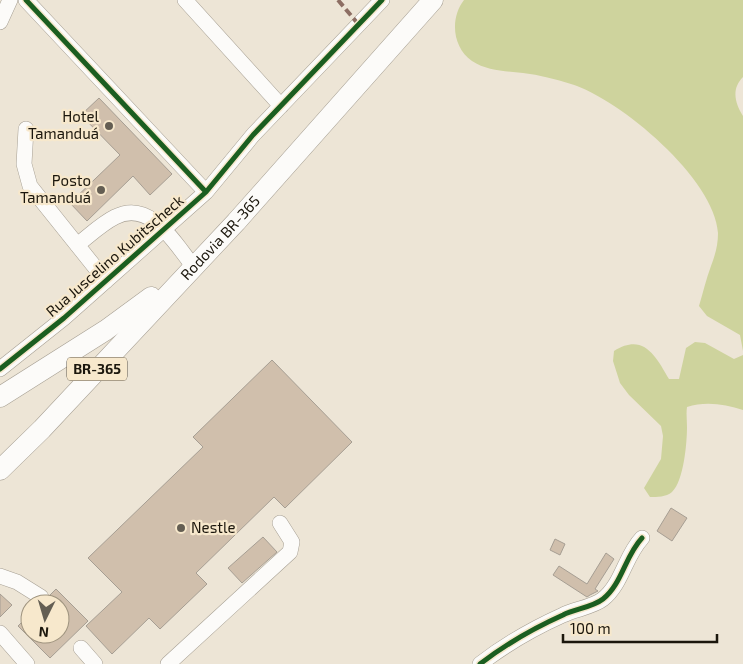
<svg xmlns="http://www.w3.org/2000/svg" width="743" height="664" font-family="'Exo 2',sans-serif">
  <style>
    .forest { fill: #ced39d }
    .building { fill: #d0bfac; stroke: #a69e93 }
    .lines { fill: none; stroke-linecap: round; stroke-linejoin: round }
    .minor-casing { stroke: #a69f93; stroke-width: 16 }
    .major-casing { stroke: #a69f93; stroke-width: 21 }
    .minor { stroke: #fcfbf9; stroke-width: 15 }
    .major { stroke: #fcfbf9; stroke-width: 20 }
    .quiet { stroke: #8d6e63; stroke-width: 4; stroke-dasharray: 8 4; stroke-linecap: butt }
    .cycleway-casing { stroke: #f7e8cc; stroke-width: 8 }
    .cycleway { stroke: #1b5e20; stroke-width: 5 }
    .poi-dot { fill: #645e53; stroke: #f7e8cc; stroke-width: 2 }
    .labels { text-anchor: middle; stroke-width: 4.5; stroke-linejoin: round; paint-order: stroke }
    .shield { fill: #f7e8cc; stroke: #5d5546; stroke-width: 1 }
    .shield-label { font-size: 14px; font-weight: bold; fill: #1b160c }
    .poi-label { font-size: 15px; fill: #1b160c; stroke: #f7e8cc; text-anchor: end }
    .street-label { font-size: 15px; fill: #1b160c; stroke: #f7e8cc }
  </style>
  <rect width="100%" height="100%" fill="#ede5d6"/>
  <path class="forest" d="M464 0H743V77C731 89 735 103 743 116V351L740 335 707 316 699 306C703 293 706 279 711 266 715 255 718 246 718 233 715 179 620 99 571 84 556 79 539 75 523 73 506 71 487 71 472 61 452 47 450 18 464 0Z
    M695 342 705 343 734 359 743 355V410C725 404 705 401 687 407 686 414 687 420 687 427 687 442 684 481 672 492 666 497 657 497 650 497L644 488 661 459 663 436 661 426 629 395 620 383 613 361 614 351C644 332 656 357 669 379H679L686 348Z"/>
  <path class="building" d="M99 98 172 174 150 195 133 176 87 221 70 203 120 155 81 115Z
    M272 360 352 442 285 508 274 497 196 573 207 584 160 629 149 618 112 654 86 626 122 592 88 558 203 447 193 437Z
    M671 508 687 518 672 541 657 531Z
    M263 537 277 552 242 583 228 568Z
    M555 539 565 544 560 555 550 550Z
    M606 553 614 559 595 589 598 591 590 595 587 597 553 575 559 566 587 584Z
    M56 589 88 621 50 658 18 626 30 614V634H60V604H47L49 602 50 595Z
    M0 594 12 605 0 617Z"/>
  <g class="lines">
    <defs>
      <path id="minor" d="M26 0 206 192
        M185 0 281 106
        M0 22 10 0
        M26 129 24 164 30 186 106 281
        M77 245C89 236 101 224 115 217 150 199 174 242 193 266
        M0 369 64 318 206 192 253 135 382 0
        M0 576 17 582 41 597
        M0 633 27 664
        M81 648 95 664
        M168 664 290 552 292 542 280 523
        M480 664C506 644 534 628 563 615 575 609 593 607 603 599 622 584 625 556 642 538"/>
      <g id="major">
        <path d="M0 397 106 330 151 297"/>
        <path id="s1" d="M0 470 42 429 236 222 433 0"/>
      </g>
    </defs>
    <use href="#minor" class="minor-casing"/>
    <use href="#major" class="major-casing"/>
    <use href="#minor" class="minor"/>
    <use href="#major" class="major"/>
    <path class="quiet" d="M338 0 359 25"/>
    <defs>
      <path id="cycleway" d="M26 0 206 192
        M0 369 64 318 206 192 253 135 382 0
        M480 664C506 644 534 628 563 615 575 609 593 607 603 599 622 584 625 556 642 538"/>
    </defs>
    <use href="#cycleway" class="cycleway-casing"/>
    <use href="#cycleway" class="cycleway"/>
  </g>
  <g class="poi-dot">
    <circle cx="109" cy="126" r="5"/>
    <circle cx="101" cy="190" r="5"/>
    <circle cx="181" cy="528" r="5"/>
  </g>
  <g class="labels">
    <rect class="shield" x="67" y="357.5" width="60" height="23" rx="4"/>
    <g class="shield-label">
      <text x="97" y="374">BR-365</text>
    </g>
    <g class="poi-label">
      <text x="99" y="122">Hotel<tspan x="99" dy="17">Tamanduá</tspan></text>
      <text x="91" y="186">Posto<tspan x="91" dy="17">Tamanduá</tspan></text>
      <text x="191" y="533" text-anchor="start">Nestle</text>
    </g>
    <g class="street-label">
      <text dy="5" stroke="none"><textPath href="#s1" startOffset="320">Rodovia BR-365</textPath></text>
      <text transform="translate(115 256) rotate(-41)" y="5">Rua Juscelino Kubitscheck</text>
    </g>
  </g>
  <g transform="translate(45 619) rotate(185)"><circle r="24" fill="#f7e8cc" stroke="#9f947f"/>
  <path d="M0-4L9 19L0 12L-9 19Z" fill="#645e53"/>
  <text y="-8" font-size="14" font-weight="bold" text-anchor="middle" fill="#1b160c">N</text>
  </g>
  <path d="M563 634v8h154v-8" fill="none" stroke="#1b160c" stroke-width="2.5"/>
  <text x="570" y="634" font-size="15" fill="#1b160c" stroke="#f7e8cc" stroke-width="4" paint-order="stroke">100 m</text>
</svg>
